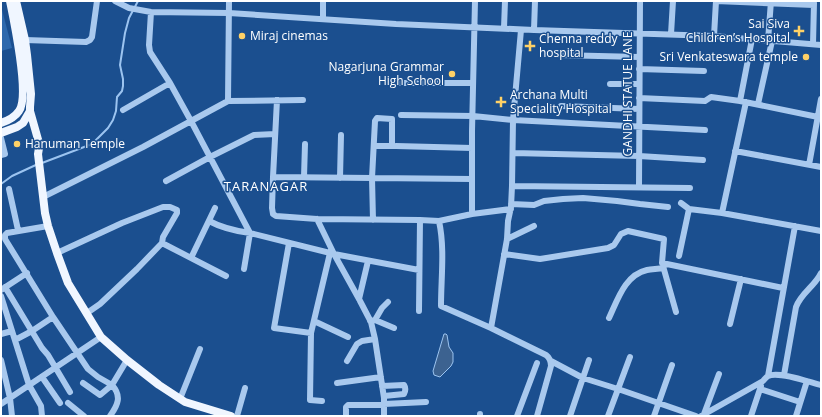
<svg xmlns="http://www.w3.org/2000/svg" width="822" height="417" font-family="'Open Sans',sans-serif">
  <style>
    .green { fill: #2e69ad }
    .water { fill: #3c6290; stroke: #9cc4f0 }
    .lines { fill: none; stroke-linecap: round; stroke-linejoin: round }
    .stream { stroke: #9cc4f0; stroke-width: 2 }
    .minor { stroke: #a9c9ee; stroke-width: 6 }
    .major { stroke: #f0f6ff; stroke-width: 8 }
    .poi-dot { fill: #ffd166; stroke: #1b4f8f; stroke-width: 1.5 }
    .labels { text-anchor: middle; stroke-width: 3; stroke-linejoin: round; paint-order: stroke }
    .poi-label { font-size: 12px; fill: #fff; stroke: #1b4f8f; text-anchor: start }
    .street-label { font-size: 12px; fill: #fff; stroke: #1b4f8f }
    .neighbourhood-label { font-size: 13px; letter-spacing: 1px; fill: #fff; stroke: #1b4f8f }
  </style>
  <rect width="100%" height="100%" fill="#1b4f8f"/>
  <path class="green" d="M1 6 12 48 1 51Z"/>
  <path class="water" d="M444 334H446L447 335 449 347 453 353V362L451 366 440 377 434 375 433 371Z"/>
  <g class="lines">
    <path class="stream" d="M42 163 92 144 108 128 113 120 116 111 117 97 122 91 123 86V79L120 65 125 33 129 18 138 1
      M1 184 12 176 38 164"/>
    <path class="minor" d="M115 1 129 8 151 12 229 13 396 24 534 30 714 36 821 45
      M229 1 228 101 303 100
      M716 1 814 5
      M151 12 149 45 150 52 170 83 191 121 250 233 334 254 419 270
      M323 19V1
      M504 28 505 1
      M534 30 535 1
      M671 34 673 1
      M714 36 716 1
      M25 40 86 42 90 40 92 37 97 1
      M768 41 771 1
      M813 44 814 3
      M558 55 639 57
      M639 69 704 71
      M399 83H473
      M610 84H639
      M639 98 705 101 711 97 740 101 818 117
      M277 100 273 177 272 208 273 214 276 216 317 219 420 220 419 311
      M740 101 752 39
      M758 104 772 41
      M561 106 639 109
      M123 110 170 83
      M401 115 473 116 513 120 705 130
      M1 138 5 154 1 155
      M374 146H394
      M396 146 472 148
      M735 151 821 167
      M513 153 639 156 703 160
      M809 165 821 99
      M273 177 472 179
      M304 177 305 144
      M340 178 341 135
      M166 181 210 157 254 135 275 134
      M512 186 690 188
      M639 187 640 1
      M9 189 18 230
      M43 197 143 147 228 101
      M681 203 689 209 722 213 821 231
      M511 204 534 205 544 201 563 199 583 198 617 201 640 204 668 207
      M722 213 746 102
      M472 214V131L475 1
      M317 219 334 254 359 299 371 322 375 339 384 398V416
      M373 220 372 178 375 121 377 118 392 119V146
      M420 220 439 221 472 214 511 209
      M209 221C222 228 235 231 250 233L244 269
      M439 221C445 249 441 278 441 306L491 328 546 355C550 358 551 361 551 366L537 416
      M48 226 7 233 5 235V239L53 317 88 369 98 377 112 385 100 395 83 383
      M507 239 534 226
      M289 243 274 328 311 333 330 253
      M57 253 122 223 163 207H170L177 210V213L163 237 162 243 226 276
      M504 254 540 259 608 248 614 245 621 234 628 231 664 239 662 263 783 288
      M679 256 689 209
      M191 258 215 208
      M663 266 676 312
      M5 287 42 348 48 355 70 392
      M1 290 27 273
      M1 296 29 385 41 406 42 416
      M359 299 368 261
      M87 313 100 304 137 269 162 243
      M609 318C618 299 625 275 647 270 652 269 658 269 663 268
      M375 320 382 308 388 302
      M314 321 348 337
      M370 321 375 320 394 328
      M730 324 741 279
      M491 328 507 239 508 221 511 207 512 186 513 120 521 30
      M311 333 310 400 322 401
      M1 334 12 331
      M15 340 32 331 53 317
      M1 360 10 398 12 416
      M347 361 357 344 362 341 375 339
      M551 361 583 378 618 389 696 416
      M784 375 796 307C801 293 815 286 821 273
      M768 376 795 226
      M42 377 60 403
      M337 383 381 377
      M382 386 404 385C406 388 405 392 404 394L384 396
      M760 389 800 402
      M180 399 200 349
      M68 403 84 416
      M1 404 101 337
      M384 404 426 402
      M480 414V416
      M704 414 719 374
      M110 416C118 405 122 396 112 385L127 360
      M237 416 245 388
      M346 416V407L348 405H384
      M517 416 537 363
      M570 416 589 360
      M608 416 630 357
      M654 416 672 365
      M701 416 763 381C765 379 766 377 768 376 779 371 809 382 821 385
      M751 416 761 386
      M796 416 807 381"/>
    <path class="major" d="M30 111 39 143V148L38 154 45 213 48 226 57 253 68 283 101 337 127 360 159 385 185 402 231 416
      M1 123C7 121 15 117 19 111 30 96 14 21 10 1
      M1 133 17 127 23 123 30 111V107L31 94 27 55 25 40 16 1"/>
  </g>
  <g class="poi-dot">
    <path d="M797 25h4v4h4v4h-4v4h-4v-4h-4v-4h4z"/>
    <circle cx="242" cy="36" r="4"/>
    <path d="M528 40h4v4h4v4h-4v4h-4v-4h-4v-4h4z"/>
    <circle cx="806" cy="57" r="4"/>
    <circle cx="452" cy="74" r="4"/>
    <path d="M499 96h4v4h4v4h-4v4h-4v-4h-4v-4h4z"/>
    <circle cx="17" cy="144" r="4"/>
  </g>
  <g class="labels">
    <g class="poi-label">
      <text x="790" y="28" text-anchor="end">Sai Siva<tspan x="790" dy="14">Children’s Hospital</tspan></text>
      <text x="250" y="40">Miraj cinemas</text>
      <text x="539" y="43">Chenna reddy<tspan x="539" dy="14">hospital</tspan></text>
      <text x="798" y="61" text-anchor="end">Sri Venkateswara temple</text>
      <text x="444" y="71" text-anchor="end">Nagarjuna Grammar<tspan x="444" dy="14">High School</tspan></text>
      <text x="510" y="99">Archana Multi<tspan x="510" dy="14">Speciality Hospital</tspan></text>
      <text x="25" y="148">Hanuman Temple</text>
    </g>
    <g class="street-label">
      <text transform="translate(628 94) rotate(-90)" y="4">GANDHI STATUE LANE</text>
    </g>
    <g class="neighbourhood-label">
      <text x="266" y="191">TARANAGAR</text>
    </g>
  </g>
  <rect width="822" height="417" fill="none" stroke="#ffffff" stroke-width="4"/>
</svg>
